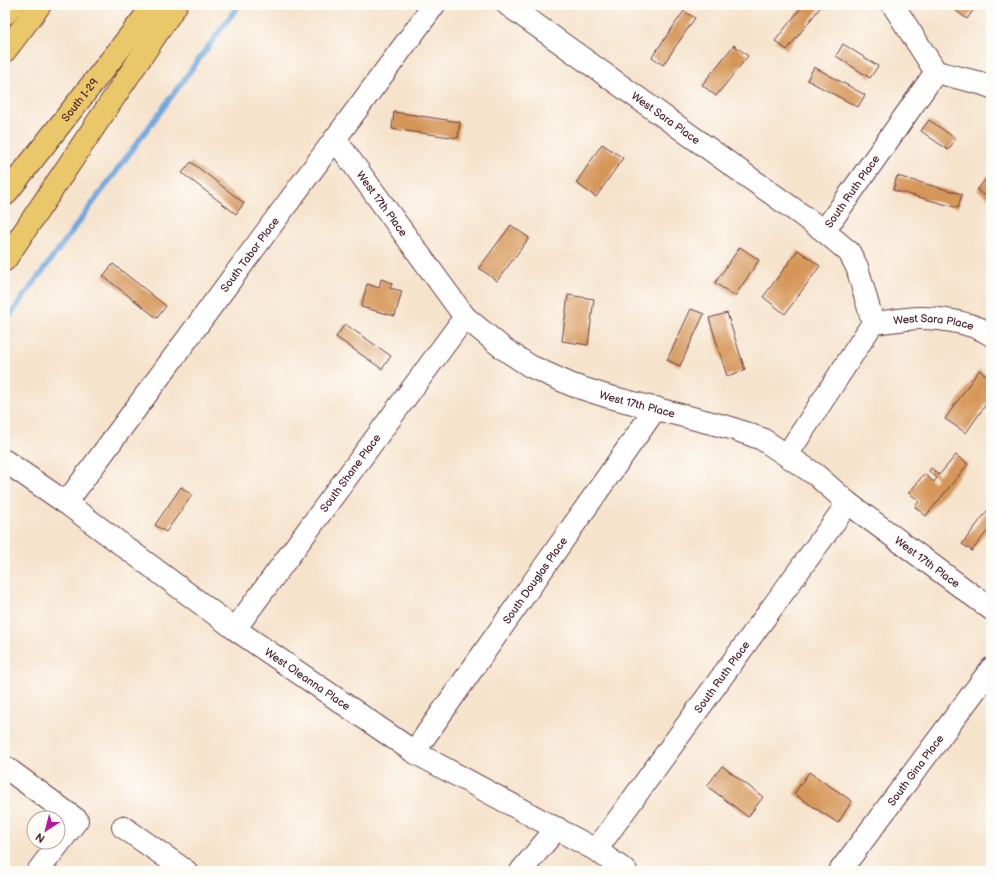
<svg xmlns="http://www.w3.org/2000/svg" width="996" height="876" font-family="'Balsamiq Sans',sans-serif">
  <style>
    .lines { fill: none; stroke-linecap: round; stroke-linejoin: round }
    .stream { stroke: #6ea8df; stroke-width: 5.5 }
    .building { fill: #d69659 }
    .minor-casing { stroke: #643c43; stroke-width: 24 }
    .highway-casing { stroke: #643c43; stroke-width: 24 }
    .minor { stroke: #fff; stroke-width: 22 }
    .highway { stroke: #eac769; stroke-width: 22 }
    .labels { text-anchor: middle; stroke-width: 3; stroke-linejoin: round; paint-order: stroke }
    .street-label { font-size: 11px; fill: #4a1f2b; stroke: #fdfcf7 }
  </style>
  <rect width="100%" height="100%" fill="#fdfcf7"/>
  <filter id="ink" filterUnits="userSpaceOnUse"><feTurbulence type="fractalNoise" baseFrequency=".025" numOctaves="2"/><feDisplacementMap in="SourceGraphic" scale="8" xChannelSelector="R" yChannelSelector="G"/><feConvolveMatrix kernelMatrix="1 2 1 2 8 2 1 2 1" color-interpolation-filters="sRGB"/></filter>
  <filter id="wash" filterUnits="userSpaceOnUse"><feTurbulence type="fractalNoise" baseFrequency=".012" numOctaves="4" result="noise"/><feDisplacementMap in="SourceGraphic" scale="16" xChannelSelector="R" yChannelSelector="G"/><feGaussianBlur stdDeviation="0.9" result="paint"/><feColorMatrix in="noise" values="0 0 0 0 0 0 0 0 0 0 0 0 0 0 0 0 0 1.4 0 .05"/><feComposite in="paint" operator="in"/></filter>
  <g filter="url(#wash)">
    <rect width="100%" height="100%" fill="#f6e3cc"/>
    <g class="lines">
      <path class="stream" d="M5 322 239 5"/>
    </g>
    <g id="blocks">
      <path class="building" d="M803 5H822L787 50 775 41Z
        M959 5H977L967 19 955 10Z
        M684 11 695 18 663 65 652 57Z
        M843 44 878 66 870 78 836 56Z
        M734 45 748 56 716 96 702 85Z
        M814 67 865 95 858 107 807 80Z
        M394 112 460 122 458 138 392 129Z
        M929 120 956 139 948 150 921 131Z
        M602 144 623 158 596 197 576 183Z
        M191 162 244 203 236 214 182 173Z
        M991 172V197L990 199 977 190Z
        M897 176 962 194 958 208 893 190Z
        M511 225 529 238 497 281 479 268Z
        M740 247 759 260 735 296 715 283Z
        M798 250 820 266 785 314 763 297Z
        M113 264 166 306 157 318 103 276Z
        M381 279 392 283 390 288 402 291 395 316 361 307 367 284 379 288Z
        M568 295 594 299 588 345 562 341Z
        M691 309 704 314 680 366 667 360Z
        M727 313 745 370 727 376 709 318Z
        M345 324 391 356 382 369 336 337Z
        M979 370 990 378 985 385 991 389V397L966 433 945 419Z
        M956 455 968 464 926 516 915 507 919 501 909 493 924 474 934 482 937 478 929 471 931 468 939 475Z
        M181 487 192 495 166 532 155 525Z
        M991 506V526L972 551 962 544Z
        M722 766 763 797 748 817 707 786Z
        M809 772 852 801 838 823 794 794Z"/>
    </g>
  </g>
  <g filter="url(#ink)">
    <use href="#blocks" fill-opacity="0" stroke="#643c43" stroke-width="1"/>
    <g class="lines">
      <defs>
        <g id="minor">
          <path id="s1" d="M508 5 824 231"/>
          <path d="M893 5 936 72 980 83 991 87"/>
          <path id="s2" d="M335 139 465 317 504 349 530 366 572 385 606 396 731 428 762 439 816 475 848 503 991 609"/>
          <path id="s3" d="M873 323C885 322 896 320 907 319 930 316 971 321 991 335"/>
          <path id="s4" d="M787 455 873 323 857 267 849 252 824 231 936 72"/>
          <path id="s5" d="M5 461 66 503 235 629 414 752 596 850 626 871"/>
          <path id="s6" d="M66 503 434 5"/>
          <path id="s7" d="M235 629 465 317"/>
          <path id="s8" d="M414 752 656 408"/>
          <path d="M5 767 77 820 38 871"/>
          <path d="M123 827 186 871"/>
          <path id="s9" d="M596 850 848 503"/>
          <path d="M521 871 557 828"/>
          <path id="s10" d="M840 871 991 669"/>
        </g>
        <g id="highway">
          <path d="M5 14 13 5"/>
          <path d="M5 51 40 5"/>
          <path id="s11" d="M5 195 154 5"/>
          <path d="M5 260 176 5"/>
        </g>
      </defs>
      <use href="#minor" class="minor-casing"/>
      <use href="#highway" class="highway-casing"/>
      <use href="#minor" class="minor"/>
      <use href="#highway" class="highway"/>
    </g>
  </g>
  <g class="labels">
    <g class="street-label">
      <text dy="4" stroke="none"><textPath href="#s11" startOffset="121">South I-29</textPath></text>
      <text dy="4" stroke="none"><textPath href="#s1" startOffset="194">West Sara Place</textPath></text>
      <text dy="4" stroke="none"><textPath href="#s4" startOffset="314">South Ruth Place</textPath></text>
      <text dy="4" stroke="none"><textPath href="#s2" startOffset="80">West 17th Place</textPath></text>
      <text dy="4" stroke="none"><textPath href="#s6" startOffset="309">South Tabor Place</textPath></text>
      <text dy="4" stroke="none"><textPath href="#s3" startOffset="61">West Sara Place</textPath></text>
      <text dy="4" stroke="none"><textPath href="#s2" startOffset="416">West 17th Place</textPath></text>
      <text dy="4" stroke="none"><textPath href="#s7" startOffset="194">South Shane Place</textPath></text>
      <text dy="4" stroke="none"><textPath href="#s2" startOffset="752">West 17th Place</textPath></text>
      <text dy="4" stroke="none"><textPath href="#s8" startOffset="210">South Douglas Place</textPath></text>
      <text dy="4" stroke="none"><textPath href="#s9" startOffset="214">South Ruth Place</textPath></text>
      <text dy="4" stroke="none"><textPath href="#s5" startOffset="373">West Oleanna Place</textPath></text>
      <text dy="4" stroke="none"><textPath href="#s10" startOffset="126">South Gina Place</textPath></text>
    </g>
  </g>
  <rect width="996" height="876" fill="none" stroke="#fdfcf7" stroke-width="20"/>
  <g transform="translate(46 830) rotate(216)"><circle r="19" fill="#fdfcf7" stroke="#b5a4a5"/>
  <path d="M0-3L7 15L0 10L-7 15Z" fill="#b5179e"/>
  <text y="-6" font-size="11" font-weight="bold" text-anchor="middle" fill="#4a1f2b">N</text>
  </g>
</svg>
